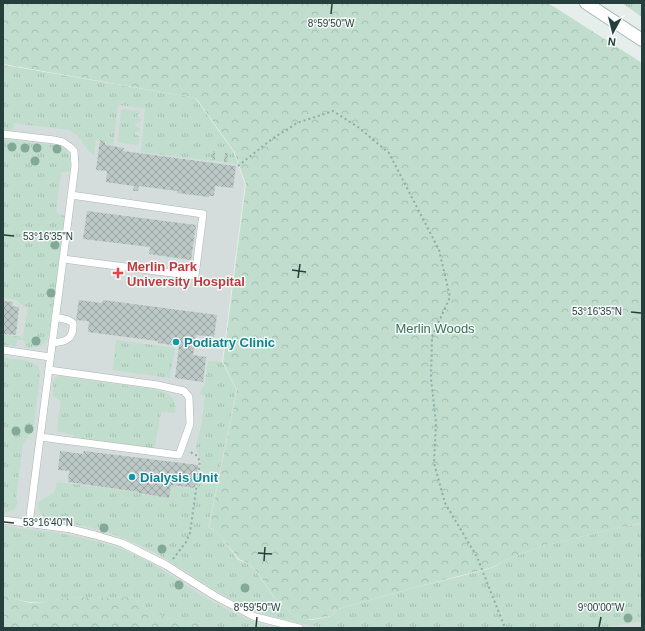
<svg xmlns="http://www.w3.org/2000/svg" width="645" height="631" font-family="Helvetica,sans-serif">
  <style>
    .built { fill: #d4dddb }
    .grass { fill: url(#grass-tufts) }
    .forest { fill: url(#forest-crowns) }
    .building { fill: url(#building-cross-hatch) }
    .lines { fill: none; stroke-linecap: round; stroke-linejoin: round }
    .service-casing { stroke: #a9b6b3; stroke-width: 8 }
    .secondary-casing { stroke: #a5b8b5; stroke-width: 14 }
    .path { stroke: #88afa9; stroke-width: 2; stroke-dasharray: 2 3; stroke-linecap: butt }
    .service { stroke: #fff; stroke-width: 7 }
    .secondary { stroke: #fff; stroke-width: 12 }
    .tree { fill: #83aa99 }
    .ticks { fill: none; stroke: #263e3c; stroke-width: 1.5 }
    .health-dot { fill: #e0444e; stroke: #f6faf9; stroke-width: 1.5 }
    .culture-dot { fill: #0f9aa8; stroke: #f6faf9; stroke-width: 1.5 }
    .labels { text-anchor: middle; stroke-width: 3; stroke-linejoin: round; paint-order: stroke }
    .health-label { font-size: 13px; font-weight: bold; fill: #be3a42; stroke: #f6faf9; text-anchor: start }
    .park-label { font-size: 13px; fill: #327356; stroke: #f6faf9 }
    .culture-label { font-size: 13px; font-weight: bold; fill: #0d838f; stroke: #f6faf9; text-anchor: start }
    .ticks-label { font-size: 10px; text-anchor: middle; fill: #263e3c; stroke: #f6faf9; stroke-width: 3; stroke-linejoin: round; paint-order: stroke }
  </style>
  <defs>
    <pattern id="grass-tufts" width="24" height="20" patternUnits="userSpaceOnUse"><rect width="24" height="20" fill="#c0ddcd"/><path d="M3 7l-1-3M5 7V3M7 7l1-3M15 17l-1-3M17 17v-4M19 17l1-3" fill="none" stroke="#a5bfb1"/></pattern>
    <pattern id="forest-crowns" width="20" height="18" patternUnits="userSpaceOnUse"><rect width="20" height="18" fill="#c0ddcd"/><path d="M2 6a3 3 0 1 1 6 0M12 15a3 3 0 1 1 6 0" fill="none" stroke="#a5bfb1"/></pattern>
    <pattern id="building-cross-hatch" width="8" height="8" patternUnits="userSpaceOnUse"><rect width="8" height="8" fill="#bbc8c5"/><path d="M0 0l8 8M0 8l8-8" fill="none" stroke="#98a4a1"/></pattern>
  </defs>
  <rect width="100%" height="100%" fill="#e6eeeb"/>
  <path class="built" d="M3 65 195 98 233 151 245 184 222 362 237 390 209 527 217 531 238 560 248 563 257 573 274 597 281 602 293 615 301 619 313 620 331 616 334 613V610L416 587 454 578 494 567 507 559 546 545 620 527 642 523V628H213L209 625 168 618 150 612 135 599 130 597 105 598 72 597 46 602H30L14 599 3 594Z"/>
  <path class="grass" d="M622 3H642V17Z
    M3 65 195 98 233 151 238 164 141 152 145 108 118 105 113 146 106 145V141L96 140 94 155 88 150 77 135 69 130 14 123 12 131 3 129Z
    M121 109 141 111 137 116 142 119 141 122 136 123 135 125 137 127 140 128V131L135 132V134L139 136C140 139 140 144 137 145L118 142Z
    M3 139 54 145C70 150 71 154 70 171L61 172 56 213 65 216 49 335C45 346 38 348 28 348L23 340H17L16 346 3 345V335L23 337 28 307H24L16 300 3 298Z
    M116 340 175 348 170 378 113 370Z
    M3 358C12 359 31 359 37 366 40 368 40 372 40 375L33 430 23 444 16 498C20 507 12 512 3 513Z
    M208 361 222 362 236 390 208 527 216 532 238 560 248 564 257 573 274 598 282 603 292 615 301 619 313 620 331 617 335 613V610L418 587 455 578 493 568 508 559 547 545 623 527 642 524V621L602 628H327C296 624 267 617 239 603 211 590 187 571 161 556 149 549 137 544 125 539 109 531 90 527 72 524 64 522 53 523 46 518 40 514 38 510 38 503 48 493 55 498 57 482L138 492V494L169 498 171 486 197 489 201 462 196 448 202 421 205 396 201 394 200 390 205 385Z
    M58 376 151 389C166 392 178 395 175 413L161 412 155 446 150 449 75 438 73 435 57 431 61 401 53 396V380Z
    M3 526 51 532 88 539 119 548 152 563 202 596 222 607 246 619 271 628H213L209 625 168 618 150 612 135 599 130 597 104 598 72 597 46 602H30L14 599 3 594Z"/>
  <path class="forest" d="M3 3H548L642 63V523L621 527 546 545 507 559 493 567 455 577 416 587 334 610V613L331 616 313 619H301L293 615 281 602 275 598 257 572 248 563 239 559 216 531 209 527 237 390 223 362 246 184 234 151 196 98 3 64Z
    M3 594 14 599 30 603 46 602 71 597 104 598 130 597 135 599 150 612 168 618 209 625 213 628H3Z"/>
  <path class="building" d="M100 140 105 141V145L124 148 123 151 236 166 233 188 215 186 214 196H209V197L177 193V191L139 186 138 191H133L134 186 106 182 107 171 96 170Z
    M213 151H215V160H212Z
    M225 153H228L227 162H224Z
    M87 211 196 225 191 260 149 254 150 247 83 239Z
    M79 300 102 303 103 300 217 315 214 337 196 335 193 355 206 357 203 382 175 378 179 346 158 343V341L88 332 89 321 76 320Z
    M3 301 13 302 12 306 19 307 16 335 3 334Z
    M60 451 83 454 84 451 198 465 195 488 171 485 169 498 138 493 139 492 68 482 69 471 58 470Z"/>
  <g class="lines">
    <defs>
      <path id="service" d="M3 134 54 140 63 142 70 147 74 151 75 166 29 524
        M63 259 195 276 203 214 71 195
        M52 343C66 342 74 339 73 323L68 320 55 317
        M3 350 50 357
        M40 437 179 455 190 424 189 397 184 391 157 385 49 370
        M3 520 71 529 95 535 122 543 166 565 215 596 253 616 299 628"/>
      <path id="secondary" d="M586 3 642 40"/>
    </defs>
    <use href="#service" class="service-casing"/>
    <use href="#secondary" class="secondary-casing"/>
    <path class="path" d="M238 166 272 139 297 123 333 111 358 127 389 153 439 250 450 297 432 337 431 379 436 422 434 463 445 503 477 557 505 628
      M173 559 186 542 190 533 200 461 196 455 190 452"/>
    <use href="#service" class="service"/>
    <use href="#secondary" class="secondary"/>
  </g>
  <g class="tree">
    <circle cx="12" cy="147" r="4.5"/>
    <circle cx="25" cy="148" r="4.5"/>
    <circle cx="37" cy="148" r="4.5"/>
    <circle cx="57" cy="149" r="4.5"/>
    <circle cx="35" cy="161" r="4.5"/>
    <circle cx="55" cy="245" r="4.5"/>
    <circle cx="51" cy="293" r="4.5"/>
    <circle cx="36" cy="341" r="4.5"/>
    <circle cx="29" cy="429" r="4.5"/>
    <circle cx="16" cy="431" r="4.5"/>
    <circle cx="104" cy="528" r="4.5"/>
    <circle cx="162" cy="549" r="4.5"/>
    <circle cx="179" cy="585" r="4.5"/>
    <circle cx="245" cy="588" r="4.5"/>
    <circle cx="628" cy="618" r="4.5"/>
  </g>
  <path class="ticks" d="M331 14 332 4M4 235 14 236M292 270 306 272M298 278 300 264M631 312 641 313M4 522 14 523M258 553 272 554M264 561 265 547M256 627 257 617M599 627 601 617"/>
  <path class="health-dot" d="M116 267h4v4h4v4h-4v4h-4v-4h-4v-4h4z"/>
  <g class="culture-dot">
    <circle cx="176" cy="342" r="4"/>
    <circle cx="132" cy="477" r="4"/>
  </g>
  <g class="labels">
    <g class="health-label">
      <text x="127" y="271">Merlin Park<tspan x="127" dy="15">University Hospital</tspan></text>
    </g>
    <g class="park-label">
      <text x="435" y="333">Merlin Woods</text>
    </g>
    <g class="culture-label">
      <text x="184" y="347">Podiatry Clinic</text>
      <text x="140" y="482">Dialysis Unit</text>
    </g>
  </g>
  <g class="ticks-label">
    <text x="331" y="27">8°59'50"W</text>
    <text x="48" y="240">53°16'35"N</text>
    <text x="597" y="315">53°16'35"N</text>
    <text x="48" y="526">53°16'40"N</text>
    <text x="257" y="611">8°59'50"W</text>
    <text x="601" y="611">9°00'00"W</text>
  </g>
  <rect width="645" height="631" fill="none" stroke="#263e3c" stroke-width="8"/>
  <g transform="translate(613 32) rotate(187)" stroke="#f6faf9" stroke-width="3" paint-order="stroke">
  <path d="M0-3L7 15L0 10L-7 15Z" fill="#263e3c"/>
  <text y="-6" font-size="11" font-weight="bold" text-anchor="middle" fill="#263e3c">N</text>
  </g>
</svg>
